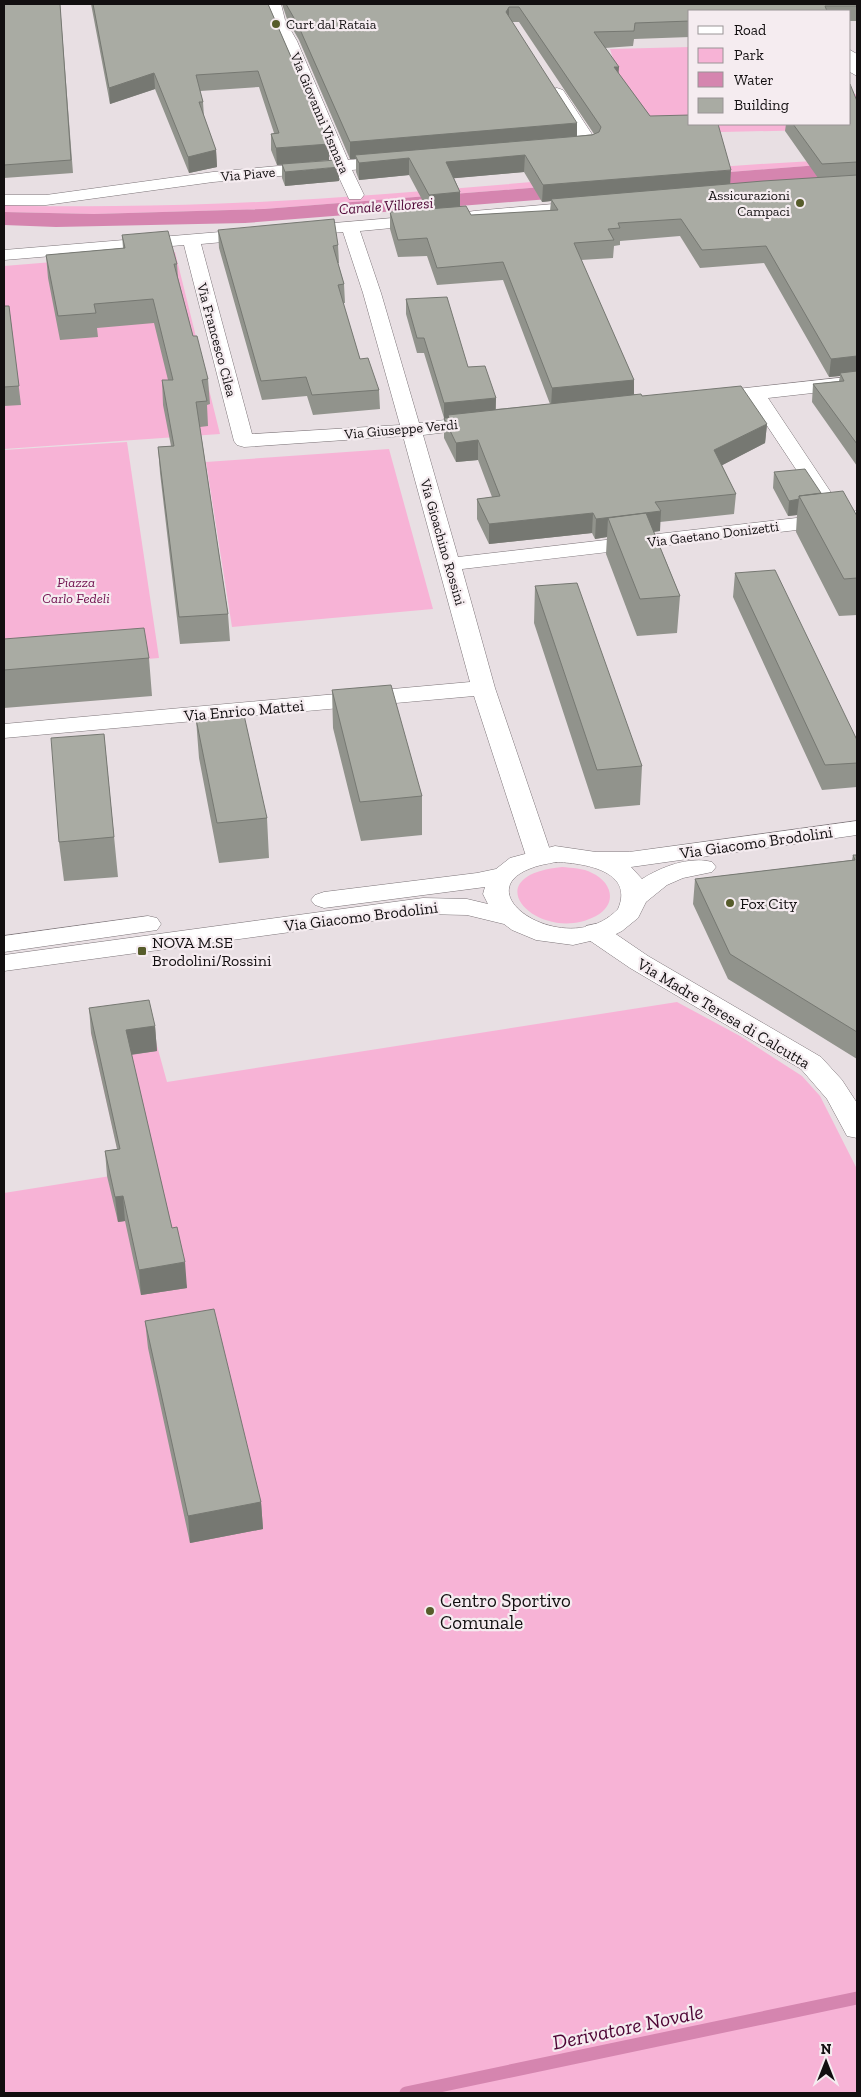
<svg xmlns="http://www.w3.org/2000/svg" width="861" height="2097" font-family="'Zilla Slab',serif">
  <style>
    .green { fill: #f7b3d6 }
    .water { fill: #d585af }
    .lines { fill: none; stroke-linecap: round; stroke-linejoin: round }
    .stream { stroke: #d585af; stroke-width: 13 }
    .street-casing { stroke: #7d7579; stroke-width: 1 }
    .secondary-casing { stroke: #7d7579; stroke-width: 1 }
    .street { fill: #fff; fill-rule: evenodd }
    .secondary { fill: #fff; fill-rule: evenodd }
    .wall { fill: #91938c; fill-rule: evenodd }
    .shaded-wall { fill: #767872 }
    .building { fill: #a9aba3; stroke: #767872 }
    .poi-dot { fill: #565c2a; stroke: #f5ecf0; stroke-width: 2 }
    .labels { text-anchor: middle; stroke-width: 4.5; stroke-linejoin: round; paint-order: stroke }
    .far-poi-label { font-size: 14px; fill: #120f10; stroke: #f5ecf0; text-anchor: start }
    .far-street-label { font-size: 14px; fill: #120f10; stroke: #f5ecf0 }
    .far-park-label { font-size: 14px; font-style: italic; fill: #70104e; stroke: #f5ecf0 }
    .far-water-label { font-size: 15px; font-style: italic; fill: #4d0434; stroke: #f5ecf0 }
    .street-label { font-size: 16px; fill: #120f10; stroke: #f5ecf0 }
    .poi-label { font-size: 16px; fill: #120f10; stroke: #f5ecf0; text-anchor: start }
    .near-poi-label { font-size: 19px; fill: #120f10; stroke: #f5ecf0; text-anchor: start }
    .near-water-label { font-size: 21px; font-style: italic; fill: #4d0434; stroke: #f5ecf0 }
  </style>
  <rect width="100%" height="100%" fill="#e8dfe3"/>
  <path class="green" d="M690 47V124H850V95L857 94V129L636 134 610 49Z
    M857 159 819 165 264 209 94 214 4 212V205C41 207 78 206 115 206 363 205 610 169 857 159Z
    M175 252 220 434 4 449V266Z
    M127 442 159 658 4 671V450Z
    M389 449 433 609 232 627 206 462Z
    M562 867C572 868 583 868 592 873 612 882 618 904 596 916 540 946 470 876 562 867Z
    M677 1002 740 1036 802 1076 820 1096 857 1169V2093H4V1193L123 1174 91 1033 151 1024 167 1082Z"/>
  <path class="water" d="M819 165 857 177 777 181 245 223 56 227 4 225V212L94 214 264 209Z"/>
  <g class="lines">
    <path class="stream" d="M406 2093 857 1998"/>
    <defs>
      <path id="street" d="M267 4H281L285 20 297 41 348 160 393 156 399 157 401 161 399 165 393 166 352 170 364 195 361 199H349L336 171 213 182 46 205H4V195H46L213 172 332 161 281 41 271 20Z
        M850 50 857 54V76L850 72Z
        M557 88 563 90 565 93 599 145 597 148 565 153 559 151 557 148 559 145 580 141 549 93 551 90Z
        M588 201 594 202 597 206 594 210 474 221 468 220 465 216 468 212 474 211Z
        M428 215 434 216 437 220 434 224 360 231 381 293 419 423 480 416 487 418 490 422 487 426 480 428 423 435 458 557 857 511V523L462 569 495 688 552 856 548 861 539 864 530 861 526 856 474 696 4 738V724L470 682 403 436 244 447 237 445 234 441 184 245 4 260V250L256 229 262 230 265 234 262 238 256 239 201 244 252 434 400 425 363 293 343 232 299 236 293 235 290 231 293 227 299 226Z
        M857 376V388L768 398 836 500 833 504 826 506 819 504 750 400 710 404 703 402 700 398 703 394 710 392Z
        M595 924 604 926 648 956 821 1057 842 1080 857 1103V1138L847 1136 827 1099 801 1069 630 968 586 938 582 932 586 926Z"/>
      <path id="secondary" d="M857 821V835L631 867 642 879C661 867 689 856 712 862L716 867 712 872 683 878 667 885 646 902 638 918 622 931 612 936 573 945 536 940 512 930 504 924 467 915 423 914 4 971V955L423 898 467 899 488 904 483 894 485 887 324 908 315 905 311 900 315 895 324 892 477 873 496 869 510 858 555 846 596 852H629ZM556 862C582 863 635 870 618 909 569 961 465 895 529 869 538 865 547 864 556 862Z
        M148 916 157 918 161 924 157 930 4 952V936Z"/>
    </defs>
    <use href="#street" class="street-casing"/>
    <use href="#secondary" class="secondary-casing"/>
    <use href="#street" class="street"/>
    <use href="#secondary" class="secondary"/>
  </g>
  <path class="wall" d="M4 4H60L73 173 4 178Z
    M91 4H268L329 144V160L277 165 271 150V134L274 133 259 87 200 91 203 102 204 117 216 150 217 167 189 173 155 89 110 104Z
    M282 4H857V21H850V11H690V37L634 39 633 46 605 48 618 73 650 116 730 184 818 178 785 131 786 124H850L857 101V466L812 402 813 384 839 381 840 376 829 377 764 263 700 268 680 236 620 241V245L614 246 613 258 581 260 634 380V394L767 424 765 443 722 465 736 494 734 514 660 522V531L654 532 680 596 677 633 637 636 606 554 607 537 595 539 592 533 489 544 477 519V499L492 497 478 460 456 462 444 438V418H448H444L424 353H417L406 314V299L496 398V409L550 404 503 280 437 285 427 256 398 257 390 229V212L427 209 409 175 359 180 356 172V159H350L299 40 287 19ZM512 22H519L594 134 577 136ZM524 172 542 202 551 201 550 211 471 215 460 206V192L454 178Z
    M282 164 339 181 285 186 282 178Z
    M218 230 338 245 339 263H338L344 284 345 303H343L360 359 379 390 380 409 313 415 307 396 262 400 219 248Z
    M122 235 177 264 178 278 193 336 208 379 210 404 207 405 208 426 200 427 228 614 230 641 180 644 160 473 158 447 171 446 163 405 162 380H168L154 323 97 328 98 337 60 340 48 278 46 255 123 248Z
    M4 306H9L21 405 4 406Z
    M774 472 821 493 857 516V615L839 616 796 532 797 515 788 516 773 488Z
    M735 573 857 740V787L822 790 733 597Z
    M535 586 642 766 640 805 595 809 534 623Z
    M4 639 149 658 152 696 4 708Z
    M332 690 422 796V835L361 841 333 728Z
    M196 719 267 818 269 858 219 863 199 758Z
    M104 734 118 877 64 881 59 842Z
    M853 855H857V1059L728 979 693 904 695 879 852 860Z
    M89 1008 155 1026 157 1051 131 1055 172 1228 187 1288 141 1295 125 1221 118 1222 107 1176 105 1151 117 1149 91 1033Z
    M145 1321 261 1502 263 1529 190 1543 148 1348Z"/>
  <path class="shaded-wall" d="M509 7V22L506 12Z
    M614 67H619L618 83Z
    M154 73 155 89 110 104 109 88Z
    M577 123V139L355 155 356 159H350V142Z
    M329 144V160L277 165 276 148Z
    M216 150 217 167 189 173 188 157Z
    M525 155 524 172 446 179V162Z
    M409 158V175L359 180V163Z
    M339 167V181L285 186V172Z
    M731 170 730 187 551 199V201L542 202 543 185Z
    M460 192V209L429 212V195Z
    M857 356V374L840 373V376L829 377 831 359Z
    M634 380V398L551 407 552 388Z
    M496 398 495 413 448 415V418H444V403Z
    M767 424 765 443 713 470 714 450Z
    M478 440V460L456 462V443Z
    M799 499 797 515 788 516 789 501Z
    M661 511 660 531 615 536 608 518 607 537 595 539 596 519Z
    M593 513 592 533 489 544V524Z
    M155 1026 157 1051 128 1055 126 1030Z
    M123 1196 125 1221 118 1222 115 1197Z
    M185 1262 187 1288 141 1295 139 1270Z
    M261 1502 263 1529 190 1543 188 1516Z"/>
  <path class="building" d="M4 4H60L71 160 4 165Z
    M93 4H268L329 144 276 148 271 134 279 133 258 71 196 75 203 102H199L216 150 188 157 154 73 109 88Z
    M286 4H857V6H825L827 11H690V21L635 23 634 31 594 32 619 67H614L650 116 690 115V124H718L731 170 543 185 525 155 492 158 446 162 460 192 429 195 409 158 359 163 355 155 592 135 599 132 601 127 519 7H509L506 12 577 123 350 142 298 25Z
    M850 84 857 101V162L822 164 793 124H850Z
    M336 160 339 167 285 172 282 164Z
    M857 175V356L831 359 766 246 702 250 681 219 618 223 620 228 608 229 614 240 574 243 634 380 552 388 503 262 437 268 427 238 398 240 390 212 466 206 471 215 558 210 551 199 763 181Z
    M334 219 338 245 333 246 344 284 338 285 360 359 368 358 379 390 312 395 306 377 261 381 218 230Z
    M168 231 177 264H174L193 336H197L208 379 202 380 207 401 196 402 228 614 179 617 158 447 174 446 162 380H173L153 299 94 304 96 313 58 316 46 255 125 248 122 235Z
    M447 297 468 367 485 366 496 398 444 403 424 338H417L406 299Z
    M4 306H9L19 386 4 387Z
    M857 371V444L813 384 844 381 840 373Z
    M741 386 767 424 714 450 736 494 655 502 661 511 596 519 593 513 489 524 477 499 500 496 478 440 456 443 444 418H449L448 415 641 394 642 396Z
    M805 469 821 493 799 496V499L789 501 774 472Z
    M843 491 857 516V578L844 579 799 496Z
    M646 513 680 596 640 599 608 518Z
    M775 570 857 740V763L825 765 735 573Z
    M577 583 642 766 597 770 535 586Z
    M144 628 149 658 4 670V639Z
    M391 685 422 796 360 802 332 690Z
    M244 715 267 818 217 823 196 719Z
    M104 734 114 837 59 842 51 738Z
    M853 855H857V1032L730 954 695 879 855 860Z
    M149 1000 155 1026 126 1030 172 1228 177 1227 185 1262 139 1270 123 1196 115 1197 105 1151 120 1149 89 1008Z
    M214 1309 261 1502 188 1516 145 1321Z"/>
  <g class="poi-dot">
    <circle cx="276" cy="24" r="5"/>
    <circle cx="800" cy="203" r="5"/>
    <circle cx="730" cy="903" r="5"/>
    <rect x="137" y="946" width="10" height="10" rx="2.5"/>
    <circle cx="430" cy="1611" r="5"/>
  </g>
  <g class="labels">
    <g class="far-poi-label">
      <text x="286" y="29">Curt dal Rataia</text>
      <text x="790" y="200" text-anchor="end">Assicurazioni<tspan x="790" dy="16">Campaci</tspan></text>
    </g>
    <g class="far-street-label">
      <text transform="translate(320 113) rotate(67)" y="5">Via Giovanni Vismara</text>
      <text transform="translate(248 174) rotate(-5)" y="5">Via Piave</text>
      <text transform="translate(217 340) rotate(75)" y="5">Via Francesco Cilea</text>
      <text transform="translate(401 429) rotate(-5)" y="5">Via Giuseppe Verdi</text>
      <text transform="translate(713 534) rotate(-7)" y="5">Via Gaetano Donizetti</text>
      <text transform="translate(443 542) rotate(74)" y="5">Via Gioachino Rossini</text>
    </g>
    <g class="far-park-label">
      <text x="76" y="587">Piazza<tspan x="76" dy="16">Carlo Fedeli</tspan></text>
    </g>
    <g class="far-water-label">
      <text transform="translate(386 206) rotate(-4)" y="5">Canale Villoresi</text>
    </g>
    <g class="street-label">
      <text transform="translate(244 710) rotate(-5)" y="6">Via Enrico Mattei</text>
      <text transform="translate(756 842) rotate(-8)" y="6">Via Giacomo Brodolini</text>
      <text transform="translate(361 916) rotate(-7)" y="6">Via Giacomo Brodolini</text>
      <text transform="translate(724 1013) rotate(31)" y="6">Via Madre Teresa di Calcutta</text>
    </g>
    <g class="poi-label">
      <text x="740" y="909">Fox City</text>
      <text x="152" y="948">NOVA M.SE<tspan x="152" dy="18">Brodolini/Rossini</tspan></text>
    </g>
    <g class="near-poi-label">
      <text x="440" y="1607">Centro Sportivo<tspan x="440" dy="22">Comunale</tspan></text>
    </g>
    <g class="near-water-label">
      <text transform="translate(628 2027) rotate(-12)" y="7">Derivatore Novale</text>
    </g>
  </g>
  <rect width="861" height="2097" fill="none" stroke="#120f10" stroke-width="10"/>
  <rect x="688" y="10" width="162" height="115" fill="#f5ecf0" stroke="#9a9496"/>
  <rect x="698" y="26" width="25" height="8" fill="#ffffff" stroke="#9a9496"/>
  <text x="734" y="35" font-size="15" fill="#120f10">Road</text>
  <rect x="698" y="48" width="25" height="15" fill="#f7b3d6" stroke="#9a9496"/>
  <text x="734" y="60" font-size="15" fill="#120f10">Park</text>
  <rect x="698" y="72" width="25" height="15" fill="#d585af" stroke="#9a9496"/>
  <text x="734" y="85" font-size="15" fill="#120f10">Water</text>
  <rect x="698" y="98" width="25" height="15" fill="#a9aba3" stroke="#9a9496"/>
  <text x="734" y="110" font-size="15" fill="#120f10">Building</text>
  <g transform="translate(826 2062)" stroke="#f5ecf0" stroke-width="4" paint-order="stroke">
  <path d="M0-4L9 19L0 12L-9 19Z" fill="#120f10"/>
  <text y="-8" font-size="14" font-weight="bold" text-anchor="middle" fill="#120f10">N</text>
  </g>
</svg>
